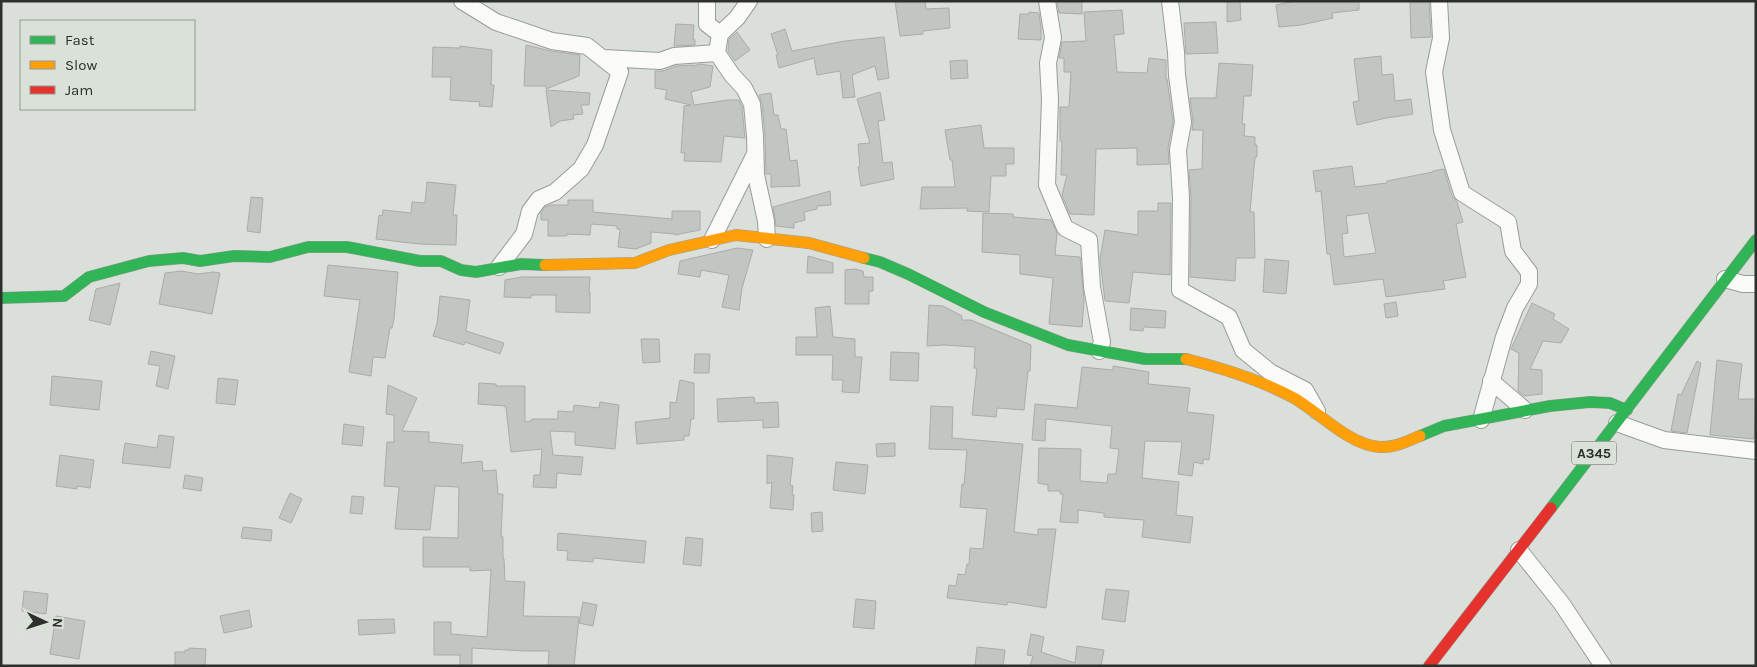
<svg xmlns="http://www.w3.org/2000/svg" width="1757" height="667" font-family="Karla,sans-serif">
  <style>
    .building { fill: #c2c5c1; stroke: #a9aca8; fill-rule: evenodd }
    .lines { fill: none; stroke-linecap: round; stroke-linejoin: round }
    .street-casing { stroke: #999c99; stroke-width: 18 }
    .fast-casing { stroke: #999c99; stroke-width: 12 }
    .slow-casing { stroke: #999c99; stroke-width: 12 }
    .jam-casing { stroke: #999c99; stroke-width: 12 }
    .street { stroke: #fafaf9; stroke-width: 16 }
    .fast { stroke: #30b455; stroke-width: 11 }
    .slow { stroke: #ff9f0a; stroke-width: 11 }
    .jam { stroke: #e5322d; stroke-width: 11 }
    .labels { text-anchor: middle; stroke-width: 4; stroke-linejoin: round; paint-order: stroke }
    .shield { fill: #dae1d8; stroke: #606460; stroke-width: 1 }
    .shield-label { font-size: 14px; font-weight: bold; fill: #2c2f2c }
  </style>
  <rect width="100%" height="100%" fill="#dbdfda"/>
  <path class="building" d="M895 1H925L926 9 949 8 950 28 923 31V34L900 36Z
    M1057 1H1082V14L1059 13Z
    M1227 1H1240L1241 20 1227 22Z
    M1296 1H1359V10L1332 13 1333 18 1301 25 1279 27 1276 5Z
    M1410 1H1429L1431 37 1411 38Z
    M1122 10 1124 34 1114 35 1117 72 1147 73 1149 58 1166 60V79H1167L1173 122 1168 148 1169 164 1137 165V148L1096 149 1094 215 1070 214 1062 195 1067 175H1061L1062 141H1060V107H1069L1071 72H1064V58H1059L1062 42 1086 41 1084 12Z
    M1029 12 1039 13 1041 28V40L1018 39 1020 14H1029Z
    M1216 22 1218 53 1186 54 1184 23Z
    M676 24 694 25 693 39 695 40V45L674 46Z
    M785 29 792 51 845 41 884 37 889 78 878 80 875 66 852 75 855 97 843 98 840 71 817 75 814 58 779 68 776 55H778L771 34Z
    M737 32 750 50 735 61 728 51 729 39Z
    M526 45 551 51 580 55 579 76 546 89V86H524Z
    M460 46 492 50 491 85H494L492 107 479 106 480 102 450 100 451 77H432L433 47 460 48Z
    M1381 56 1382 75 1393 74 1395 101 1411 99 1413 114 1386 118 1357 125 1353 102 1359 101 1354 59Z
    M967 60 968 78 951 79 950 61Z
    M1219 63 1253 65 1251 96H1244L1242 124H1245L1244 136 1255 137V145H1257V157H1255L1250 212H1254L1255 258H1236L1235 281 1190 277 1191 197 1189 170 1202 169 1203 130H1192L1193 121 1190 98H1216Z
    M700 64 713 66 710 87 691 92 694 105 728 100H739L742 107 745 138 724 136 721 162 684 161 685 153H681L684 106 691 105 665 99 667 90 655 88V71H663L676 66 693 65V66Z
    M546 90 590 93 589 105H581L583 114 573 115 574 119 560 121 551 127Z
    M880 92 885 120 878 121 883 163 892 162 894 179 861 186 858 167 860 166 858 144 870 143 857 99Z
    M771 93 774 115H778L781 129H786L790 161 797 160 800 186 771 187V174H766L765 135 762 103 759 95Z
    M981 125 984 148H1014V164H1006V176H991L989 212 967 211V208L920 209 922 187H955L952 160H950L945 130Z
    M1352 166 1355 187 1387 183V181L1433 172V171L1444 169 1452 196 1457 202 1463 222 1456 224 1466 277 1443 281 1445 289 1386 297 1383 279 1334 285 1330 254H1327L1321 191 1316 192 1313 171ZM1368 213 1376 253 1344 257 1342 234 1348 233 1346 216Z
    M427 182 456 185 453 215H457L456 245 419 244 376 239 379 215 382 216 383 210 411 213 412 202 425 203Z
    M830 191 831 205 817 206V209L804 212 805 220 794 223V228L776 226 773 207Z
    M251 197 263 198 260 233 247 231Z
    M568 200H593V212L672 219V211H700V230L675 235V234L651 232V243L636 249 618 247 620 229H617V226L591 224 590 235 567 234V236H548V220H541V213L545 207 551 205H568Z
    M1158 203H1171L1170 275 1133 272 1129 303 1105 301 1100 259 1105 230 1138 235V211H1158Z
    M983 213 1013 214V217L1051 220 1057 233 1055 255 1080 257 1084 300 1082 327 1049 324 1053 278 1020 274V255L982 252Z
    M737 248 753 250 742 288 739 310 722 307 729 275 701 270 700 277 678 274 680 261Z
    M808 256 833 263V273H807Z
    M1265 259 1289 261 1286 294 1263 292Z
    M328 265 398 272 394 319 392 328H390L385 358 373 357 371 376 349 372 360 300 324 296Z
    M855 269 863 271 864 277H873V291H869V304H845V270Z
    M182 271 198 274 213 272 220 273 212 314 159 304 165 273Z
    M522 277H590L589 292H590V313L556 312V295H531V298L504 297 505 280Z
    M120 283 110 325 89 320 96 289Z
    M440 296 470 300 466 331 504 343 500 354 465 342 464 345 433 336 437 324Z
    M1396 302 1398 316 1386 318 1384 304Z
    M1532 303 1555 314 1553 319 1569 329 1561 343 1543 341 1530 369 1542 370V394L1524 396 1518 391 1519 353 1511 349Z
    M929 305 943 306 962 316V320H971L1031 345 1030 371H1028L1024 410 997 408 996 417 972 415 977 368H974L975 347 944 345 927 346Z
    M830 306 833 337 855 339V357H862L859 393 842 392 843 380H832L833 355H796V337H817L815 308Z
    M1131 308 1166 311 1165 328 1144 327 1143 331 1130 330Z
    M641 339H659L660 362 643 363Z
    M151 351 175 356 168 389 156 386 160 366 148 364Z
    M891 352 919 353 918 381 890 380Z
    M695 354H710L709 373H694Z
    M1717 360 1742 364 1738 399H1756L1754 439 1710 435Z
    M1697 361 1701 363 1687 433 1671 431 1678 394 1681 395Z
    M1113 366 1149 372 1148 384 1190 388 1187 412 1214 415 1209 460 1203 459V464L1194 462 1192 476 1178 474 1182 442 1145 441 1142 478 1179 482 1176 515 1193 517 1190 543 1142 537 1144 520 1104 517V513L1078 510V523L1060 522 1063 494H1060V491H1048V485L1038 483 1039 448 1081 449 1080 481 1107 483 1108 474H1116L1119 449 1110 448 1112 426 1046 419 1045 441 1032 440 1035 404 1077 408 1082 367 1113 370Z
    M52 376 102 381 99 410 50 405Z
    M218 378 238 380 235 405 216 403Z
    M680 380 694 383V419H691L689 436H684V440L637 444 635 422 670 418V402L676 403Z
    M479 383 496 384V386H525V422L531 421 532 419H558V411L573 412 574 405 599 408 600 402 619 405 615 449 575 445V432L550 431 553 455 583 457 581 475 557 473 556 488 533 487 534 475H540L542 449 511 452 506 408 505 406 478 404Z
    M388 385 417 398 402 431 429 432V442L463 445 461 463 482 461 483 471 496 470 498 494H503L501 536 503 537V559H504L505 581 525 582 523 616 579 617 574 666H548L549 651H524L472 648V666H460V655H434V622H451V634L487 637 491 570 470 571V567H423V537L458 538 459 487 435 486 430 530 395 529 399 487 384 486 387 442H394V415L386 414Z
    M754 397 755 403 778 402 779 427 763 428V420L718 422 717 399Z
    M931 406 953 407 952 438 1023 444 1014 532 1038 535V529H1056L1046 608 1008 602 1007 605 947 598 949 585 956 586 958 574 965 575 967 564H969L970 548 983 549 987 509 960 507 962 484 964 485 967 450 929 449Z
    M344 424 364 427 362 446 342 444Z
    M159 435 174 437 170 468 122 463 125 443 157 448Z
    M895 443V456L877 457 876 444Z
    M60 455 94 460 90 488 77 486V489L56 486Z
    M767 455 793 458 790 485 793 486 792 495H794L793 510 770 508 772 482 767 484Z
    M836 462 868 465 865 494 833 490Z
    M185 475 203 478 201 491 183 488Z
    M290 493 302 499 291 523 279 518Z
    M352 496 364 497 362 514 350 513Z
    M822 512 823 531 812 532 811 513Z
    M243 527 272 530 271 541 241 538Z
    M558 533 646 541 644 563 593 558V562L567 560 568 551 557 550Z
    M686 537 703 539 701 566 683 564Z
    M1106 589 1129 591 1125 622 1102 619Z
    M24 591 48 594 46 614 22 611Z
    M856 599 876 601 874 629 853 627Z
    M583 602 597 605 593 626 579 623Z
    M249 610 252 627 224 633 220 616Z
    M56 616 85 621 79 659 50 654Z
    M394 619 395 633 359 635 358 620Z
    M1031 634 1044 637 1041 652 1075 663 1077 646 1104 650 1101 666H1030L1033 656 1027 655Z
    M977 647 1005 650 1003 666H975Z
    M189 648 206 649 205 666H175V652H185V650H189Z"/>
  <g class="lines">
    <defs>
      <path id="street" d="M462 1 496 22 552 41 587 46 620 72 595 145 581 169 555 192 539 199 530 211 524 234 499 267
        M707 1V24L720 34
        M749 1 737 18 720 34 717 53 732 75 744 88 752 104 755 136 756 175 766 221 767 239
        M1047 1 1053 38 1048 63 1050 100 1047 185 1065 228 1089 240 1092 287 1102 342 1099 351
        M1170 1 1176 52 1177 75 1183 122 1178 150 1181 197 1180 290 1229 317 1243 350 1270 372 1305 390 1317 411
        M1439 1 1441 38 1434 72 1442 130 1462 193 1508 222 1513 251 1529 272V284L1515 308 1504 337 1481 420
        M604 58 660 61 674 56 717 53
        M712 240 755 154
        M1725 279 1743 284H1756
        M1491 381 1525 410
        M1617 423 1664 440 1756 451
        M1519 550 1562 604 1603 666"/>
      <path id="fast" d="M864 258 880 262 908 274 984 312 1068 345 1145 359H1186
        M1 298 64 296 89 277 149 261 183 258 200 261 234 256 270 257 308 247H347L420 261H441L461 270 476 272 521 264 545 265
        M1420 436 1444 426 1550 406 1590 402 1610 403 1627 410
        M1551 508 1756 240"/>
      <path id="slow" d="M545 265 635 263 669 250 736 235 809 243 864 258
        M1186 359C1222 368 1261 380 1294 398 1320 413 1349 445 1380 447 1395 448 1407 441 1420 436"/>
      <path id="jam" d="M1429 666 1551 508"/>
    </defs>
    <use href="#street" class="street-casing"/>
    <use href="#fast" class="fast-casing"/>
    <use href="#slow" class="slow-casing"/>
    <use href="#jam" class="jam-casing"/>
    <use href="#street" class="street"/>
    <use href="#fast" class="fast"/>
    <use href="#slow" class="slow"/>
    <use href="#jam" class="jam"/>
  </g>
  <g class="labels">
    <rect class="shield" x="1571.5" y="441.5" width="45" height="23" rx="4"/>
    <g class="shield-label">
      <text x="1594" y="458">A345</text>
    </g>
  </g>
  <rect width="1757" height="667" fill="none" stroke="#2c2f2c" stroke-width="5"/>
  <rect x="20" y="20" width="175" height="90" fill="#dae1d8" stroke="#949a93"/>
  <rect x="30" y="36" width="25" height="8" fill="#30b455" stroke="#949a93"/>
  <text x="65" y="45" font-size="15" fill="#2c2f2c">Fast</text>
  <rect x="30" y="61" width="25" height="8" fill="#ff9f0a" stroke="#949a93"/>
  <text x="65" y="70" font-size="15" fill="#2c2f2c">Slow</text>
  <rect x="30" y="86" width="25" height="8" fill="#e5322d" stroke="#949a93"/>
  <text x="65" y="95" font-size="15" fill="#2c2f2c">Jam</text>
  <g transform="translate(45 622) rotate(94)" stroke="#dae1d8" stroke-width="4" paint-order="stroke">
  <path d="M0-4L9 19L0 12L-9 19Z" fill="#2c2f2c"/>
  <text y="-8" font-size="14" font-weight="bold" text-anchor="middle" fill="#2c2f2c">N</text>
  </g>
</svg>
